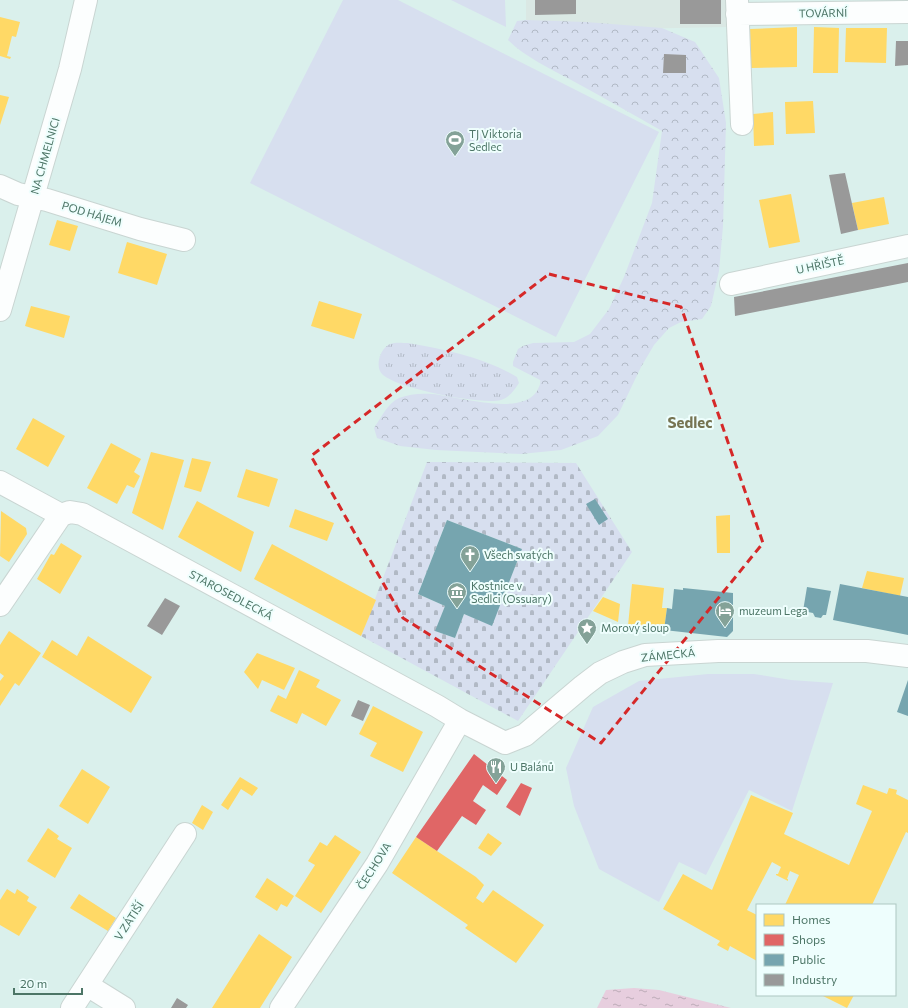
<svg xmlns="http://www.w3.org/2000/svg" width="908" height="1008" font-family="Commissioner,sans-serif">
  <style>
    .residential { fill: #daf0ec; fill-rule: evenodd }
    .industrial { fill: #dae8e4 }
    .green { fill: #d7dfef }
    .forest { fill: url(#forest-crowns) }
    .cemetery { fill: url(#cemetery-stones); fill-rule: evenodd }
    .park { fill: url(#park-tufts) }
    .water { fill: url(#water-ripples) }
    .homes { fill: #ffd966 }
    .shops { fill: #e06666 }
    .public { fill: #76a5af }
    .industry { fill: #999 }
    .lines { fill: none; stroke-linecap: round; stroke-linejoin: round }
    .street-casing { stroke: #c9d5d2; stroke-width: 24 }
    .street { stroke: #fcfefe; stroke-width: 22 }
    .marked { fill: none; stroke: #d62828; stroke-width: 3; stroke-dasharray: 8 5; stroke-linejoin: round }
    .labels { text-anchor: middle; stroke-width: 4; stroke-linejoin: round; paint-order: stroke }
    .street-label { font-size: 11px; fill: #4c7566; stroke: #eefefd }
    .poi-label { font-size: 11px; fill: #4c7566; stroke: #eefefd; text-anchor: start }
    .district-label { font-size: 15px; font-weight: bold; fill: #767452; stroke: #eefefd }
  </style>
  <defs>
    <pattern id="forest-crowns" width="20" height="18" patternUnits="userSpaceOnUse"><rect width="20" height="18" fill="#d7dfef"/><path d="M2 6a3 3 0 1 1 6 0M12 15a3 3 0 1 1 6 0" fill="none" stroke="#b1b9c5"/></pattern>
    <pattern id="cemetery-stones" width="16" height="16" patternUnits="userSpaceOnUse"><rect width="16" height="16" fill="#d7dfef"/><path d="M2 7V4a2 2 0 0 1 4 0v3zM10 15v-3a2 2 0 0 1 4 0v3z" fill="#b1b9c5"/></pattern>
    <pattern id="park-tufts" width="24" height="20" patternUnits="userSpaceOnUse"><rect width="24" height="20" fill="#d7dfef"/><path d="M3 7l-1-3M5 7V3M7 7l1-3M15 17l-1-3M17 17v-4M19 17l1-3" fill="none" stroke="#b1b9c5"/></pattern>
    <pattern id="water-ripples" width="26" height="14" patternUnits="userSpaceOnUse"><rect width="26" height="14" fill="#e7cede"/><path d="M2 4q2-2 4 0t4 0M15 11q2-2 4 0t4 0" fill="none" stroke="#bdacb8"/></pattern>
  </defs>
  <rect width="100%" height="100%" fill="#ecf7f6"/>
  <path class="residential" d="M0 0H908V1008H0ZM757 905H895V995H757Z"/>
  <path class="industrial" d="M526 0H726V27L526 31Z"/>
  <path class="green" d="M343 0H398L659 132 556 337 250 183Z
    M451 0H505L506 27Z
    M708 674H754L791 680 833 683 792 811 749 790 706 875 679 862 659 902 599 869 574 806 566 768 593 707 639 681Z"/>
  <path class="forest" d="M526 20 586 22 662 28 695 42 719 78 726 123 723 226 719 271 711 306 702 319 681 322 669 328 654 345 641 367 618 415 598 436 561 450 521 454 436 450 400 446 377 438 374 428C381 418 387 404 399 398 409 394 421 393 432 394 457 396 521 417 537 391 539 387 541 384 540 380L513 366V362L518 349 523 346 533 343 574 342 590 334 609 309 624 277 652 203 662 131C632 114 603 97 573 81 551 69 525 57 508 40L517 21Z"/>
  <path class="cemetery" d="M427 462 576 463 632 552 518 721 361 636ZM447 520 522 549 492 625 464 614 455 638 436 631 445 606 418 594Z"/>
  <path class="park" d="M408 343C444 349 486 358 517 377L519 383C514 390 510 397 501 400 481 405 399 389 383 375 374 368 380 348 390 344 395 342 403 343 408 343Z"/>
  <path class="water" d="M634 988 659 990 731 1008H597L606 990Z"/>
  <path class="homes" d="M0 17 20 22 16 37 12 36 7 56 11 57 10 59 0 56Z
    M797 27V67L751 68 750 29Z
    M814 27 839 28 838 73H813Z
    M846 28H887L886 63 845 62Z
    M0 95 9 97 0 125Z
    M813 101 815 133 786 134 785 102Z
    M773 112 774 145 754 146 753 114Z
    M791 194 800 242 769 248 759 200Z
    M884 197 889 224 858 230 852 203Z
    M57 220 78 226 70 251 49 245Z
    M127 242 167 254 157 285 118 273Z
    M319 301 362 314 354 339 311 326Z
    M31 306 70 316 64 338 25 326Z
    M33 418 65 436 48 467 16 449Z
    M111 443 141 459 134 472 140 476 134 488 127 485 117 504 87 488Z
    M151 452 184 460 163 530 132 513Z
    M192 458 211 462 201 492 184 487Z
    M246 469 278 479 269 507 237 497Z
    M197 501 254 532 241 572 178 537Z
    M295 509 334 523 327 541 289 527Z
    M1 511 26 528 27 534 9 562 0 556Z
    M730 515V553H717L716 516Z
    M61 543 82 556 60 594 37 579 51 554 54 555Z
    M272 544 376 600 361 636 254 579Z
    M867 571 904 578 900 596 862 588Z
    M632 584 664 588 662 608H667L664 630 628 626Z
    M603 597 620 604 618 622 593 611Z
    M9 631 41 653 19 686 15 683 0 706V681L4 676 0 673V645Z
    M88 636 152 677 131 713 42 657 52 640 77 656Z
    M257 653 295 668 284 690 262 680 258 689 244 672Z
    M299 670 320 680 316 687 341 700 326 726 302 713 297 724 270 711 278 695 286 699Z
    M373 706 423 732 403 772 370 756 377 743 359 734Z
    M82 769 110 787 88 824 59 806Z
    M240 777 258 788 252 796 241 789 228 810 221 805Z
    M863 785 887 794 889 788 897 790 896 794 908 800V833L906 832 872 905H785L799 875 790 871 787 879H788V881L776 875V874H778L781 867 772 862 747 910 757 915V961L730 946 728 951 717 945 720 941 663 909 683 874 712 890 751 795 793 813 784 834 849 865 872 811 856 804Z
    M202 805 213 812 203 830 192 823Z
    M48 828 59 836 57 839 72 848 55 878 27 861Z
    M488 833 502 843 491 856 478 848Z
    M335 835 361 852 321 913 295 896 315 865 308 861 320 842 327 846Z
    M416 837 476 877 484 885 476 898 483 903 493 890 544 925 516 963 465 928 468 925 392 873Z
    M267 878 294 896 287 907 281 904 277 911 255 897Z
    M7 889 15 894 17 889 29 897 27 901 37 907 19 936 0 925V900Z
    M79 894 116 918 108 931 70 908Z
    M259 934 292 957 265 1000 260 1008H212Z
    M821 995H854L847 1008Z"/>
  <path class="shops" d="M474 754 507 780 497 795 483 785 473 801 486 810 476 825 462 816 437 851 416 837Z
    M521 783 532 788 520 816 506 807Z"/>
  <path class="public" d="M595 499 608 519 599 525 586 504Z
    M447 520 522 549 492 626 464 614 455 638 435 631 445 606 418 594Z
    M840 584 908 597V635L833 620Z
    M807 587 831 591 826 615H823L821 618 815 617 813 613 803 611Z
    M683 588 733 593V631L727 637 664 630 667 608 672 609 674 589 683 590Z
    M908 680V716L897 712Z"/>
  <path class="industry" d="M535 0H576V14L535 15Z
    M680 0H721V24H680Z
    M896 41H908V65L895 66Z
    M664 54 686 55V73H663Z
    M845 173 858 230 841 234 829 175Z
    M908 263V282L735 316 734 297Z
    M165 598 180 606 162 635 147 626Z
    M358 700 370 705 363 721 351 716Z
    M177 998 188 1005 186 1008H171Z"/>
  <g class="lines">
    <defs>
      <path id="street" d="M737 0 742 124
        M737 14 908 12
        M0 186 18 194 47 200 140 229 184 240
        M731 284 908 246
        M0 310 70 69 86 0
        M0 482 61 515 70 512 82 514 437 706 460 720 505 743 525 735 583 686 600 673 623 662 645 655 718 651H867L908 656
        M0 605 61 515
        M87 985 124 1008
        M72 1008 185 834
        M281 1008 377 864 460 720"/>
    </defs>
    <use href="#street" class="street-casing"/>
    <use href="#street" class="street"/>
  </g>
  <path class="marked" d="M549 274 681 307 763 543 601 743 403 618 311 456Z"/>
  <defs>
    <symbol id="stadium-pin" viewBox="-11 -11 22 30"><path d="M0 17L-7.5 6A9.5 9.5 0 1 1 7.5 6Z" fill="#84a298" stroke="#eefefd"/><path d="M0-5a6.5 5 0 1 0 0 10a6.5 5 0 1 0 0-10ZM-3.5-1.8h7v3.6h-7Z" fill="#fff"/></symbol>
    <symbol id="church-pin" viewBox="-11 -11 22 30"><path d="M0 17L-7.5 6A9.5 9.5 0 1 1 7.5 6Z" fill="#84a298" stroke="#eefefd"/><path d="M-1.2-6h2.4v3.5h3.3v2.4h-3.3V6h-2.4V-.1h-3.3v-2.4h3.3Z" fill="#fff"/></symbol>
    <symbol id="museum-pin" viewBox="-11 -11 22 30"><path d="M0 17L-7.5 6A9.5 9.5 0 1 1 7.5 6Z" fill="#84a298" stroke="#eefefd"/><path d="M0-6L6-3V-2H-6V-3ZM-5-1h2V3h-2ZM-1-1h2V3h-2ZM3-1h2V3H3ZM-6 4H6V6H-6Z" fill="#fff"/></symbol>
    <symbol id="hotel-pin" viewBox="-11 -11 22 30"><path d="M0 17L-7.5 6A9.5 9.5 0 1 1 7.5 6Z" fill="#84a298" stroke="#eefefd"/><path d="M-6-4.5h1.5V1H6V5H4.5V3h-9V5H-6ZM-4 0a1.8 1.8 0 1 1 3.6 0ZM.5 0V-2.5h3Q6-2.5 6 0Z" fill="#fff"/></symbol>
    <symbol id="sight-pin" viewBox="-11 -11 22 30"><path d="M0 17L-7.5 6A9.5 9.5 0 1 1 7.5 6Z" fill="#84a298" stroke="#eefefd"/><path d="M0-6L1.8-2.2L6-1.7L2.9 1.2L3.7 5.4L0 3.3L-3.7 5.4L-2.9 1.2L-6-1.7L-1.8-2.2Z" fill="#fff"/></symbol>
    <symbol id="restaurant-pin" viewBox="-11 -11 22 30"><path d="M0 17L-7.5 6A9.5 9.5 0 1 1 7.5 6Z" fill="#84a298" stroke="#eefefd"/><path d="M-5-6h1v4h1v-4h1v4h1v-4h1v5L-1.5 .5V6h-2V.5L-5-1ZM5-6V6H3V1.5H1.5Q1.5-4 5-6Z" fill="#fff"/></symbol>
  </defs>
  <g fill-rule="evenodd">
    <use href="#stadium-pin" x="444" y="129" width="22" height="30"/>
    <use href="#church-pin" x="459" y="544" width="22" height="30"/>
    <use href="#museum-pin" x="446" y="581" width="22" height="30"/>
    <use href="#hotel-pin" x="714" y="600" width="22" height="30"/>
    <use href="#sight-pin" x="576" y="617" width="22" height="30"/>
    <use href="#restaurant-pin" x="485" y="756" width="22" height="30"/>
  </g>
  <g class="labels">
    <g class="street-label">
      <text transform="translate(823 13) rotate(-1)" y="4">TOVÁRNÍ</text>
      <text transform="translate(45 156) rotate(-74)" y="4">NA CHMELNICI</text>
      <text transform="translate(92 214) rotate(17)" y="4">POD HÁJEM</text>
      <text transform="translate(820 265) rotate(-12)" y="4">U HŘIŠTĚ</text>
      <text transform="translate(231 595) rotate(28)" y="4">STAROSEDLECKÁ</text>
      <text transform="translate(668 655) rotate(-6)" y="4">ZÁMECKÁ</text>
      <text transform="translate(374 866) rotate(-58)" y="4">ČECHOVA</text>
      <text transform="translate(129 921) rotate(-57)" y="4">V ZÁTIŠÍ</text>
    </g>
    <g class="poi-label">
      <text x="469" y="138">TJ Viktoria<tspan x="469" dy="13">Sedlec</tspan></text>
      <text x="484" y="559">Všech svatých</text>
      <text x="471" y="590">Kostnice v<tspan x="471" dy="13">Sedlci (Ossuary)</tspan></text>
      <text x="739" y="615">muzeum Lega</text>
      <text x="601" y="632">Morový sloup</text>
      <text x="510" y="771">U Balánů</text>
    </g>
    <g class="district-label">
      <text x="690" y="428">Sedlec</text>
    </g>
  </g>
  <rect x="756" y="904" width="140" height="92" fill="#eefefd" stroke="#adc7c1"/>
  <rect x="764" y="914" width="20" height="12" fill="#ffd966" stroke="#adc7c1"/>
  <text x="792" y="924" font-size="12" fill="#4c7566">Homes</text>
  <rect x="764" y="934" width="20" height="12" fill="#e06666" stroke="#adc7c1"/>
  <text x="792" y="944" font-size="12" fill="#4c7566">Shops</text>
  <rect x="764" y="954" width="20" height="12" fill="#76a5af" stroke="#adc7c1"/>
  <text x="792" y="964" font-size="12" fill="#4c7566">Public</text>
  <rect x="764" y="974" width="20" height="12" fill="#999999" stroke="#adc7c1"/>
  <text x="792" y="984" font-size="12" fill="#4c7566">Industry</text>
  <path d="M14 988v6h68v-6" fill="none" stroke="#4c7566" stroke-width="2"/>
  <text x="20" y="988" font-size="12" fill="#4c7566" stroke="#eefefd" stroke-width="3" paint-order="stroke">20 m</text>
</svg>
